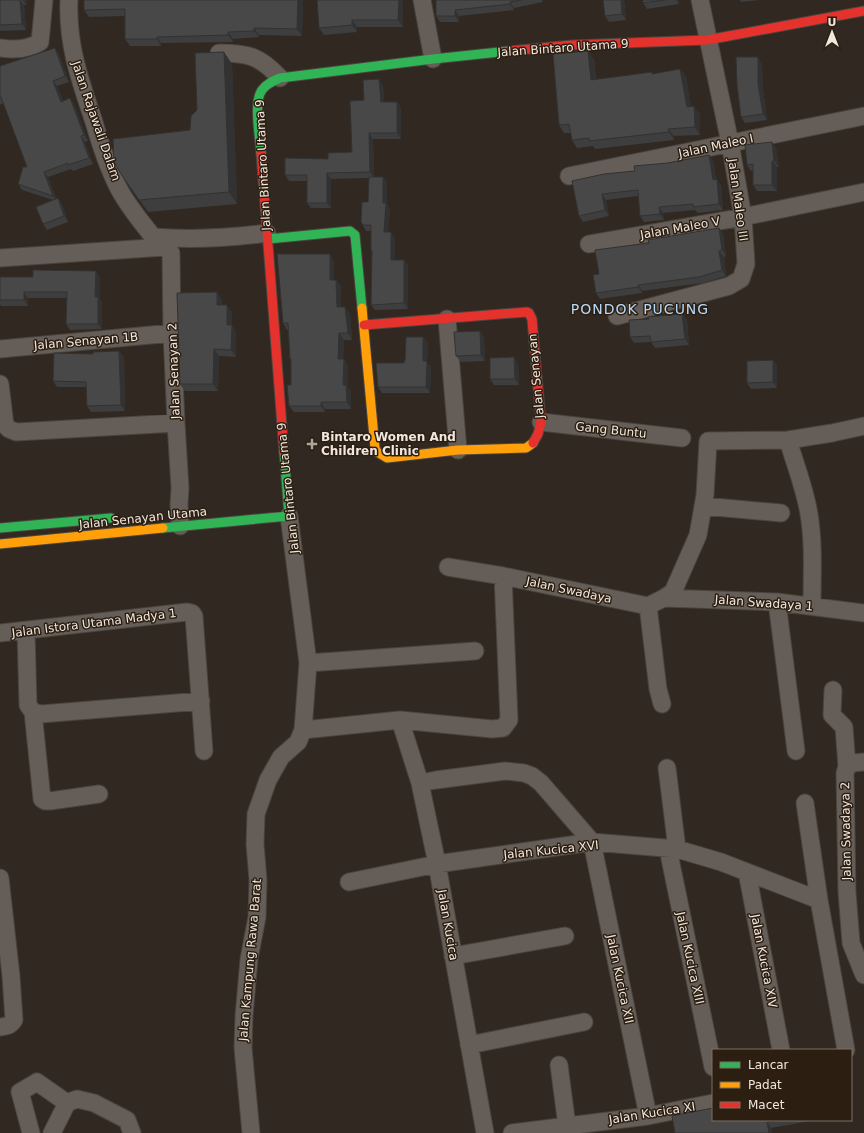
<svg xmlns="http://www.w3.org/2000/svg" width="864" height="1133" font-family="'DejaVu Sans',sans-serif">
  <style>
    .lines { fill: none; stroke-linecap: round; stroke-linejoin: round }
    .street-casing { stroke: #4a443e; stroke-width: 19 }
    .fast-casing { stroke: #4a443e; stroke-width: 11 }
    .slow-casing { stroke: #4a443e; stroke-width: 11 }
    .jam-casing { stroke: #4a443e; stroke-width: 11 }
    .street { stroke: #655e58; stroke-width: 17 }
    .fast { stroke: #30b455; stroke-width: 9 }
    .slow { stroke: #ff9f0a; stroke-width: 9 }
    .jam { stroke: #e5322d; stroke-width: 9 }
    .wall { fill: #3e3e3e }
    .shaded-wall { fill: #323232 }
    .building { fill: #484848; stroke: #323232 }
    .poi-dot { fill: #ada49c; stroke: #2c1f12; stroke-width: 1.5 }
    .labels { text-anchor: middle; stroke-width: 3; stroke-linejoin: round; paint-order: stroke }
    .street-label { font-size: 12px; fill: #f0e7de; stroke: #2c1f12 }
    .poi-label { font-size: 12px; font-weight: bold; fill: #f0e7de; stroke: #2c1f12; text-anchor: start }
    .quarter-label { font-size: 14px; letter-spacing: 1px; fill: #b6dafb; stroke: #2c1f12 }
  </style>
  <rect width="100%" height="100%" fill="#302821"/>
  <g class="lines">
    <defs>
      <path id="street" d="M69 0C67 45 80 80 94 122 100 143 107 165 117 185 126 204 140 220 153 237 191 240 229 238 267 233
        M422 0 433 59
        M0 48C14 50 28 50 40 42L44 0
        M219 53C248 53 260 56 280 78
        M569 176 864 116
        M589 244 743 217 864 192
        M0 258 165 247 171 253 172 333 176 423 180 488 179 504 180 526
        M617 316 729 286 741 279 746 264 743 217 730 143 700 0
        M447 319 458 450
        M0 349 172 333
        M0 384 5 425 9 429 16 432 176 423
        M541 422 682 438
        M788 440C795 464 805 489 809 514 814 544 812 575 812 606
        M703 506 781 513
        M448 567 503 576 648 606 664 598 673 592 698 535 705 495 708 441 788 440 832 433 864 426
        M664 598 777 602 864 613
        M777 602 796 751
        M648 606 658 689 662 704
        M26 631 28 705 33 712 42 799 45 801H50L99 794
        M0 633 187 612 192 613 194 616 204 751
        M308 663 475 651
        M833 690 832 715 844 727 847 767 845 773 847 892 851 943 864 975
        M33 712 41 714 201 701
        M400 720 420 783 437 864 485 1133
        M303 730 400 720 492 729 503 728 509 720 503 576
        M847 767 853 763 864 762
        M667 768 677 849
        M420 783 436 780 505 771 524 773 532 776 541 783 592 842 648 1116
        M805 803 819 900 846 1050
        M668 849 713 1067
        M747 872 781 1050
        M0 878 11 976 14 1020C10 1026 7 1026 0 1027
        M349 882 437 864 592 842 677 849 721 862 819 900
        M453 956 565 936
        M469 1045 584 1022
        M559 1065 567 1126
        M67 1103 77 1099 94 1103 127 1120 132 1133
        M31 1133 20 1092 37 1082 67 1103
        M52 1133 67 1103
        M251 1133 243 1048 244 1016 249 959 257 917 258 880 255 844 256 814 268 780 281 757 298 742 303 730 308 663 289 516
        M512 1133 648 1116 713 1103"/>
      <path id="fast" d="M261 153C260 138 253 102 262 90 266 84 273 81 280 78L433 59 509 51
        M268 239 350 231 355 235 362 308
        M0 528 111 518
        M163 528 289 516 284 452"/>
      <path id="slow" d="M362 308 375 448 377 452 387 458 458 450 526 448 533 443
        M0 544 163 528"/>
      <path id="jam" d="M509 51 572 45 707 40 864 11
        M261 153 284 452
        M364 325 527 312 529 313 532 319 541 422 538 434 533 443"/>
    </defs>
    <use href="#street" class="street-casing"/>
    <use href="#fast" class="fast-casing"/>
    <use href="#slow" class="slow-casing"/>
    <use href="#jam" class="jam-casing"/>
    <use href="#street" class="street"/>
    <use href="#fast" class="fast"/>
    <use href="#slow" class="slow"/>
    <use href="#jam" class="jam"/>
  </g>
  <path class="wall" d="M0 0H27L26 5H24L26 30 0 31Z
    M84 0H303L302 36 259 35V37L233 39V42L161 43V46H130L125 39V16L89 17 84 10Z
    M317 0H402L403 2V27H357V32L324 35 319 28Z
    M436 0H542L543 2 514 8V10L459 16V22H440L436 16Z
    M603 0H624L626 20 609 22 605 16Z
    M643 0H679V4L647 9 643 3Z
    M740 0H760L741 2Z
    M55 48 59 54 69 82 57 86 63 101 70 98 74 104 88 141 85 142 93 164 73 171 71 169 48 177 56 199 58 198 62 204 68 222 47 230 43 224 53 200 22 190 18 184 27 167 4 103 0 105V66Z
    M594 59 596 79 653 74 680 69 686 77 691 106 700 114V135L674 136V140L595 149 593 146 577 148 572 140 571 133H564L559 125Z
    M762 63 763 90 767 120 745 123 741 117Z
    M232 64 237 204 148 212 121 174 190 130 197 110Z
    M383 85 384 102H397L401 108V139H373L374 177H383L387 182V204L390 209 388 232 395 238V260L408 265V309L375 310 371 305 372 252 371 251V231H366L363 225 368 202 369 178 331 179V208H311L307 203V181H289L285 175 328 159 352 152 364 100Z
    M772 142 776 148 779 167H777V191H757L753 185V170L751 171 747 165Z
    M709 155 713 161 716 179 721 185 723 210 698 213 695 210 663 213 664 220 644 222 640 216 638 196 606 200 609 216 583 222 579 216 572 181 635 171 668 163Z
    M719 228 723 234 726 256 724 257 726 276 703 283 642 291V293L600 299 596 293 599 274 649 243Z
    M334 261V280H336L341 286V307L350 314 352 340H344L343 359H344L348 366V387L351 391V409H325V412H294L289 406 291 385V362L290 359 288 330H287L283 323Z
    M0 277H100V299L102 303V329L70 330 66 324 67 298H28V306H1L0 304Z
    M222 299V305L232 312V325L236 332V357L219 356 218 391H185L180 384Z
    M682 314 687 320 689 345 655 348 651 342 634 343 630 337 649 319Z
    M480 331 484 337 485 361 461 362 456 356Z
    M423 337 428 343 427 362 431 367 430 393H382L378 387 405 361Z
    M119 351 124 357 125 411 91 412 87 406 86 387H57L53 381 93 354Z
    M773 360 777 366V388L751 389 747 383Z
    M518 363 519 385H494L490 379Z
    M713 1120H816L771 1128 772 1133H675Z"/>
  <path class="shaded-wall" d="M20 0 24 5 26 30 22 24Z
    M23 0H27L26 5Z
    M298 0H303L302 36 297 29Z
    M399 0H402L403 2V27L398 20Z
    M621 0H624L626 20 622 14Z
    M676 0H679V4Z
    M510 2 514 8V10L510 4Z
    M455 10 459 16V22L455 16Z
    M352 20 357 27V32L352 25Z
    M254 28 259 35V37L254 31Z
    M228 32 233 39V42L228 35Z
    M157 37 161 43V46L157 39Z
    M55 48 59 54 69 82 65 76Z
    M588 51 594 59 596 87 591 80Z
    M224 52 232 64 237 204 229 192Z
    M758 57 762 63 763 90 767 120 763 114 758 84Z
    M680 69 686 77 693 114 687 107Z
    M379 79 383 85 385 108 381 102Z
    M53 81 57 86 65 108 61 102Z
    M70 98 74 104 88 141 84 135Z
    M397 102 401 108V139L397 133Z
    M694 106 700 114V135L695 127Z
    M668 129 674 136V140L669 132Z
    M369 133 373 139 374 178 370 172Z
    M81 136 85 142 93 164 89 158Z
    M772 142 776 148 779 167 774 161Z
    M709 155 713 161 717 186 713 180Z
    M772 161 777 167V191L772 185Z
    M44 172 48 177 58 202 53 196Z
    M327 173 331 179V208L327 203Z
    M383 177 387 182V204L390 209 388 238 384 232 383 203Z
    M717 179 721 185 723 210 719 204Z
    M602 194 606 200 609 216 605 210Z
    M58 198 62 204 68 222 64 216Z
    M659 207 663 213 664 220 660 214Z
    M719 228 723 234 726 256 722 250Z
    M391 232 395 238V265L391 260Z
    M719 251 724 257 726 276 722 270Z
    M330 254 334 261V286L330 280Z
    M404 260 408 265V309L404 303Z
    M96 271 100 277V299L102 303V329L98 324 95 297Z
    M336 280 341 286V314L337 307Z
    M638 285 642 291V293L638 287Z
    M24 292 28 298V306L24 300Z
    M217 292 222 299V312L217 305Z
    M227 305 232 312V325L236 332V357L231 350 227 325Z
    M345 307 350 314 352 340 348 333Z
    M682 314 687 320 689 345 685 339Z
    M480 331 484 337 485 361 481 355Z
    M339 333 344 340 343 366 338 359Z
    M423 337 428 343 427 362 431 367 430 393 426 387 423 361Z
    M214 349 219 356 218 391 213 384Z
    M119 351 124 357 125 411 121 405Z
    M514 357 518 363 519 385 515 379Z
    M344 359 348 366V387L351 391V409L347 402 343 385Z
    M773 360 777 366V388L773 382Z
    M321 402 325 409V412L321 406Z
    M767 1122 771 1128 772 1133H769Z"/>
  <path class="building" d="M0 0H20L22 24 0 25Z
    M84 0H298L297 29 254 28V31L228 32V35L157 37V39H125V9L84 10Z
    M317 0H399L398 20H352V25L319 28Z
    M436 0H521L510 2V4L455 10V16H436Z
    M603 0H621L622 14 605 16Z
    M643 0H665L643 3Z
    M55 48 65 76 53 81 61 102 70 98 84 135 81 136 89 158 68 165V163L44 172 53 196 18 184 23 167H27L1 97H0V66Z
    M588 51 591 80 652 72V74L680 69 687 107 694 106 695 127 668 129 669 132 589 141V138L572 140 569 124 559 125 553 54Z
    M224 52 229 192 139 200 121 174 114 162 113 139 190 130 191 116 197 110 195 53Z
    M736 57H758V84L763 114 741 117 737 85Z
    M379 79 381 102H397V133H369L370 172 327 173V203H307V175H285V158L328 159V153L352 152 350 101 364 100 363 80Z
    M772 142 774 161H772V185H753V164L747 165 745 145Z
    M709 155 713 180 717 179 719 204 693 207V204L659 207 660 214 640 216 638 190 602 194 605 210 579 216 572 181 604 174 635 171 634 166 668 163Z
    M369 177H383V203H386L384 232H391V260H404V303L371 305 372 251H371V225H363L361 222 362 202H368Z
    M58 198 64 216 43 224 36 207Z
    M719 228 722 250 719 251 722 270 699 277 638 285V287L596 293 593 275 599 274 595 250 649 243 648 240Z
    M277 254H330V280H336L337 307H345L348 333H339L338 359H344L343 385H346L347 402H321V406H289L287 385H291V359H290L288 323H283Z
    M33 270 96 271 95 297H98V324H66L67 292H24V300H0V277H33Z
    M217 292V305H227V325H232L231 350 214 349 213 384H180L177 293Z
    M682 314 685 339 651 342 650 336 630 337 629 320 649 319 648 317Z
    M480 331 481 355 456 356 454 332Z
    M406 337H423V361H427L426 387H378L376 363H404V361H405Z
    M119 351 121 405 87 406 86 382 53 381 54 353 93 354V352Z
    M514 357 515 379H490V358Z
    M773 360V382L747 383V361Z
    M713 1108V1120H780L767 1122 769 1133H675L672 1116Z"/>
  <path class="poi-dot" d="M310 438h4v4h4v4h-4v4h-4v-4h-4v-4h4z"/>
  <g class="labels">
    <g class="street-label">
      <text transform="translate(563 48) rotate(-4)" y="4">Jalan Bintaro Utama 9</text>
      <text transform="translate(96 121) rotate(71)" y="4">Jalan Rajawali Dalam</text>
      <text transform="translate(716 146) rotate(-12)" y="4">Jalan Maleo I</text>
      <text transform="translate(263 165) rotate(-93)" y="4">Jalan Bintaro Utama 9</text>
      <text transform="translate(738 200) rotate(82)" y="4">Jalan Maleo III</text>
      <text transform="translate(680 228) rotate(-10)" y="4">Jalan Maleo V</text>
      <text transform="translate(86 341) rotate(-5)" y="4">Jalan Senayan 1B</text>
      <text transform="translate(174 371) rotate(-92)" y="4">Jalan Senayan 2</text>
      <text transform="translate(536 376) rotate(-95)" y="4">Jalan Senayan</text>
      <text transform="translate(611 430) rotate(6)" y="4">Gang Buntu</text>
      <text transform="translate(288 488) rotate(-96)" y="4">Jalan Bintaro Utama 9</text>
      <text transform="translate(143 518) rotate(-6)" y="4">Jalan Senayan Utama</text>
      <text transform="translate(569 590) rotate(12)" y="4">Jalan Swadaya</text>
      <text transform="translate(764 603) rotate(4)" y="4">Jalan Swadaya 1</text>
      <text transform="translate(94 623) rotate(-7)" y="4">Jalan Istora Utama Madya 1</text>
      <text transform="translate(846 831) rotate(-91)" y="4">Jalan Swadaya 2</text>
      <text transform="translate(551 850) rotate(-6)" y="4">Jalan Kucica XVI</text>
      <text transform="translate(448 925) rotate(80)" y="4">Jalan Kucica</text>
      <text transform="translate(690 958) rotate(78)" y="4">Jalan Kucica XIII</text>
      <text transform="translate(250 960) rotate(-85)" y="4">Jalan Kampung Rawa Barat</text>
      <text transform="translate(764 961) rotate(79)" y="4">Jalan Kucica XIV</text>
      <text transform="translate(620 979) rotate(78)" y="4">Jalan Kucica XII</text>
      <text transform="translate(652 1113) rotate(-9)" y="4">Jalan Kucica XI</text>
    </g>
    <g class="poi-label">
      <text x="321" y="441">Bintaro Women And<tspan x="321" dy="14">Children Clinic</tspan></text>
    </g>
    <g class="quarter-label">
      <text x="640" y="314">PONDOK PUCUNG</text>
    </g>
  </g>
  <rect x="712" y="1049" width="140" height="72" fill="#2c1f12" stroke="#7a6f64"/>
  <rect x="720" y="1062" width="20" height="6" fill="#30b455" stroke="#7a6f64"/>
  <text x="748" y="1069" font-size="12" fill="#f0e7de">Lancar</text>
  <rect x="720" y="1082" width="20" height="6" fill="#ff9f0a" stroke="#7a6f64"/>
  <text x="748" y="1089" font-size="12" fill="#f0e7de">Padat</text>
  <rect x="720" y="1102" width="20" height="6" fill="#e5322d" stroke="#7a6f64"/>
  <text x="748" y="1109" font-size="12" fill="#f0e7de">Macet</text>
  <g transform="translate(832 32)" stroke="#2c1f12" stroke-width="3" paint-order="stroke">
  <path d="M0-3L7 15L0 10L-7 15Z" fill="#f0e7de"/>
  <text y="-6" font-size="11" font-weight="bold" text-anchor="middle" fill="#f0e7de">U</text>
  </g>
</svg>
